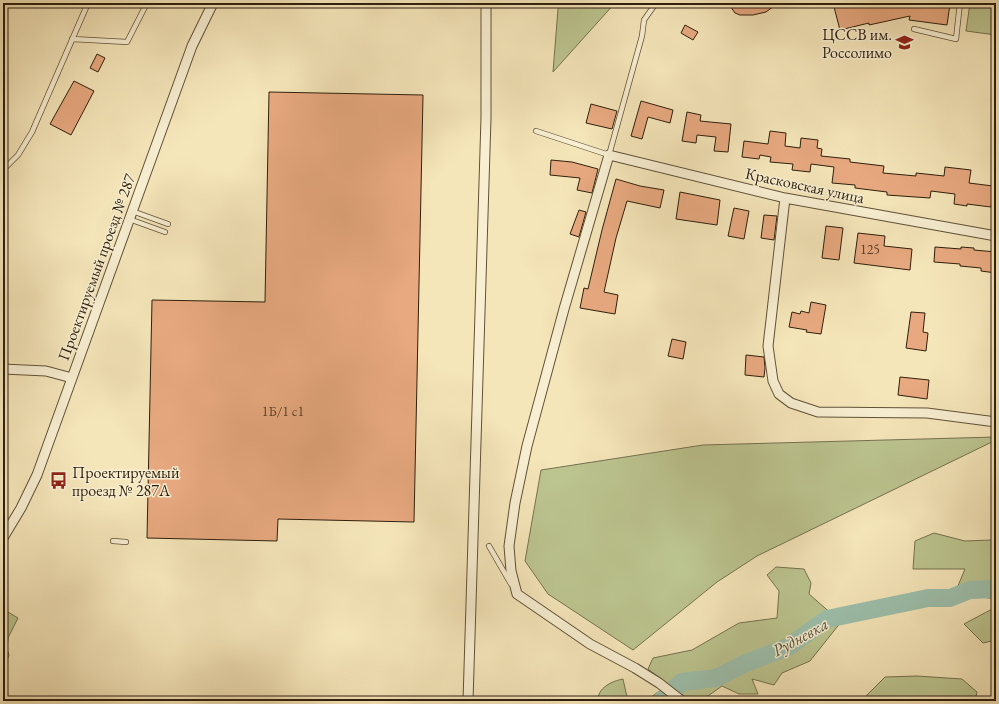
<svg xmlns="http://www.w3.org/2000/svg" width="999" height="704" font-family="'EB Garamond',serif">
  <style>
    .green { fill: #bcc590; stroke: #75724e }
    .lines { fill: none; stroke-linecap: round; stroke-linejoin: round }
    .river { stroke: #9dc0ac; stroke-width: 18 }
    .building { fill: #e8a980; stroke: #2e1f0c }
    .lane-casing { stroke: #605138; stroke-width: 6 }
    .street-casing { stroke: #605138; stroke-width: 11 }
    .lane { stroke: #f8efd2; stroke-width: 4.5 }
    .street { stroke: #f8efd2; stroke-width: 9 }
    .labels { text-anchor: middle; stroke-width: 3; stroke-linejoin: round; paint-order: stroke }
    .number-label { font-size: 14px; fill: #5c4229 }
    .poi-label { font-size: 16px; fill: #2e1f0c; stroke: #f8efd2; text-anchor: end }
    .street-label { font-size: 16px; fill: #2e1f0c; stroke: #f8efd2 }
    .water-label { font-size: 17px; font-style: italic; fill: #4f4f3c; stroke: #f8efd2 }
  </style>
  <rect width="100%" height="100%" fill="#f5e6ba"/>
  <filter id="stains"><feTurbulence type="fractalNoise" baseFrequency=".005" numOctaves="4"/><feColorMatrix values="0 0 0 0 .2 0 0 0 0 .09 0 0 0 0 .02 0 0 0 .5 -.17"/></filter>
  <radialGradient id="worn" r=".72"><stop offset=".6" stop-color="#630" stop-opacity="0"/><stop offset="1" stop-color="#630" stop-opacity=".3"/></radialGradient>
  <path class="green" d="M561 3H615L553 72 558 9Z
    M970 3H996V35L966 31Z
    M996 437V440L757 556 717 582 633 650 548 594 525 561 541 470 703 445Z
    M934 533 965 541 991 540 996 542V599L955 593 965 569H913L915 541Z
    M776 567 804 569 811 583 809 594 841 622 810 661 782 673 774 685 752 679 758 694H739L722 686 701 701H690L648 669 653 658 692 650 739 623 777 618 779 591 767 575Z
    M996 607V640L983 643 964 624Z
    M3 609 18 618 8 638 7 649 9 655 3 673Z
    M917 676 962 679 977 692 975 701H852L855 698 865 697 885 677Z
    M623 679 627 697 626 701H598C597 688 612 681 623 679Z
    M658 692 669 701H646Z"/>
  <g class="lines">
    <path class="river" d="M661 701 682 682 716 678 746 663 788 647 827 619 928 598H950L970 590 996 589"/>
  </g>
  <path class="building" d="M728 3H778L766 12 753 15H740L735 13Z
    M833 3H939L950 4 947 25 909 20 910 16 869 25V23L840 30Z
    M685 25 698 32 693 40 681 33Z
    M97 54 105 58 98 72 90 68Z
    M74 81 94 91 71 135 50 124Z
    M269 92 423 95 414 522 278 519 277 541 147 538 152 300 265 302Z
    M641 101 673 110 670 123 648 117 642 139 631 136Z
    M591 104 617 111 612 129 586 123Z
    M687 112 701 115 700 121 731 124 728 152 714 151 716 137 697 135 696 143 682 141Z
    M770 131 786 133 785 146 800 148 801 138 818 140 817 148 822 149 821 156 850 159V162L884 166 883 173 916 176V173L944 176 945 167 971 170 969 183 993 186 991 207 967 204V206L954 204 955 194 931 191 930 198 887 195V192L855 188V185L832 183 834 167 811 164 810 172 792 170 793 164 770 162 771 157 760 155 759 159 742 157 744 141 768 144Z
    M551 160 572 162 598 169 592 193 577 190 580 178 550 175Z
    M616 179 640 186 664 190 660 208 627 201 616 238 604 292 618 295 615 314 580 308 584 288 588 289 602 230Z
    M680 192 720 200 717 225 676 219Z
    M734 208 749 211 744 239 728 236Z
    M579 210 586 212 579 237 570 234Z
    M764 215 777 216 774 240 761 238Z
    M826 226 843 228 839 260 822 258Z
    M858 233 885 236 884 246 912 249 910 270 854 263Z
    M935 247 961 249V247L974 248V250L996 252V273L981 271V268L960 266V264L934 262Z
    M811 302 826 305 821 334 806 332 807 330 789 327 792 312 800 314 801 311 809 313Z
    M911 312 925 313 923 332 928 333 926 351 906 348Z
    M672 339 686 342 683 359 668 356Z
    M746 355 764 357 765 368 764 377 745 375Z
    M900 377 929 380 927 399 898 395Z"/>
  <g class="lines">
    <defs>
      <path id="lane" d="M914 29 956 39 960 3
        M72 39 127 42 147 3
        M536 131 609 155 642 36 644 20 656 3
        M3 170 18 155 32 132 88 3
        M132 211 168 224
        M129 219 165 232
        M113 541 126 542
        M489 546 511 584"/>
      <path id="street" d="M785 198 768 346 773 381 779 394 791 403 818 412 927 413 996 422
        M3 369 46 371 72 378
        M3 538 21 508 37 475 192 46 213 3
        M468 701 486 118V3
        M682 701 659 683 635 668 590 644 517 594 511 571 509 546 515 503 527 446 564 309 609 155 785 198 996 236"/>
    </defs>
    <use href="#lane" class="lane-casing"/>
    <use href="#street" class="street-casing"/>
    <use href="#lane" class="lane"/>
    <use href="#street" class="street"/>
  </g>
  <defs>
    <symbol id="school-bare" viewBox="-9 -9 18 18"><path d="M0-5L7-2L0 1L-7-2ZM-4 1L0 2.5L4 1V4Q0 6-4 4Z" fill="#8f2418" stroke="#f8efd2" stroke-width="2.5" paint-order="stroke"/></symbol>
    <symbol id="bus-bare" viewBox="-9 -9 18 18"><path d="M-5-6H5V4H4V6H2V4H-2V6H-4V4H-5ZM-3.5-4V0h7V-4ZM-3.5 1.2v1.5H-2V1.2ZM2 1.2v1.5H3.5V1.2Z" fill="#8f2418" stroke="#f8efd2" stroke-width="2.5" paint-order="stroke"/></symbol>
  </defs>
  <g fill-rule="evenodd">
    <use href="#school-bare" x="892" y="30" width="25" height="25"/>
    <use href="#bus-bare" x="46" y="468" width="25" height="25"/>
  </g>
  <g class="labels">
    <g class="number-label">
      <text x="870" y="254">125</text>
      <text x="283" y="416">1Б/1 с1</text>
    </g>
    <g class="poi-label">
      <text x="892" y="40">ЦССВ им.<tspan x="892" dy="18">Россолимо</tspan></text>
      <text x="72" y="478" text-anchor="start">Проектируемый<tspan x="72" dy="18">проезд № 287А</tspan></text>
    </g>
    <g class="street-label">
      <text transform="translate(805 185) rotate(12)" y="6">Красковская улица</text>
      <text transform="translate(96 267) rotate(-70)" y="6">Проектируемый проезд № 287</text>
    </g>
    <g class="water-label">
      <text transform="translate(800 637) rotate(-29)" y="6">Рудневка</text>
    </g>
  </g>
  <rect width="999" height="704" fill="none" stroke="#f5e6ba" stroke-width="16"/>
  <rect x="4" y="4" width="991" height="696" fill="none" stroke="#2e1f0c" stroke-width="2"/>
  <rect x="8" y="8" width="983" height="688" fill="none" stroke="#2e1f0c"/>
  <rect width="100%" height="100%" filter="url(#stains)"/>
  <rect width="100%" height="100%" fill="url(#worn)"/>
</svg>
